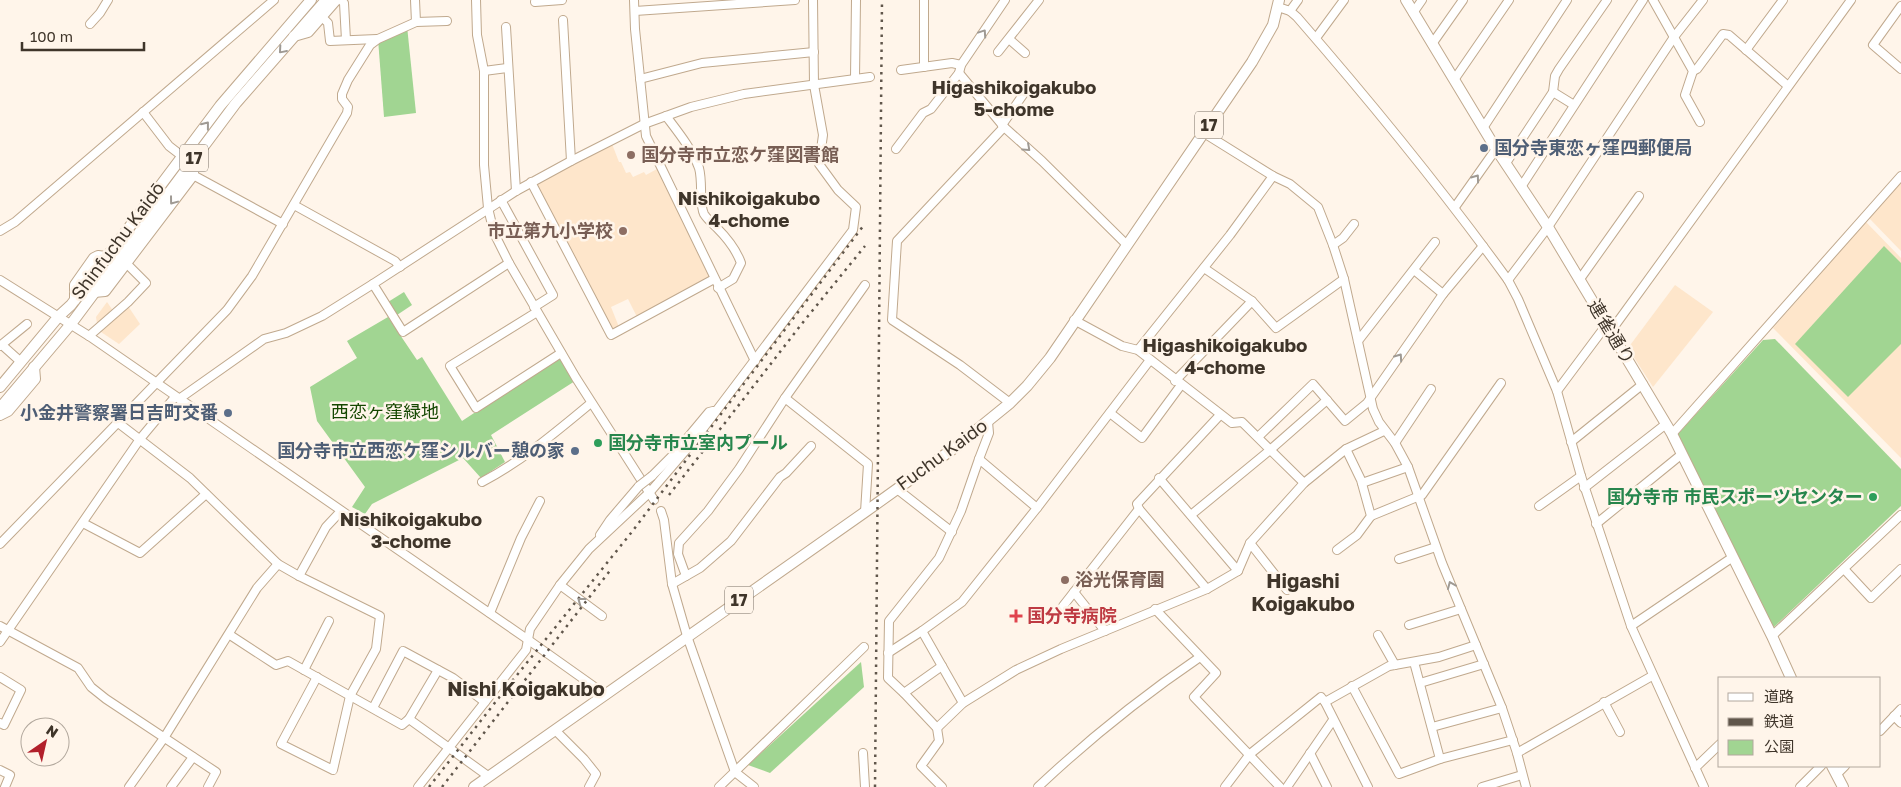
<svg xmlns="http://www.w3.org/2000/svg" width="1901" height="787" viewBox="0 0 1901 787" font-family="'Golos Text','Noto Sans JP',sans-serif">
<rect width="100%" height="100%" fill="#fff5ea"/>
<g fill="#fee6cb">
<path d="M612 144 619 162H621L626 173 630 172 633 177 644 172 646 175 657 169 709 276 708 280 637 317 628 299 611 307 619 327 614 330 610 329 536 187 537 184Z"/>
<path d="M1901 182V251L1869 218Z"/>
<path d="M1866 222 1901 258V458L1773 328Z"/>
<path d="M1675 285 1713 312 1653 387 1628 348Z"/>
<path d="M107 302 116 315 128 306 140 324 119 344 98 330 96 317Z"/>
</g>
<g fill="#a1d592">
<path d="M407 26 416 113 384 117 378 39Z"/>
<path d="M1884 246 1901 263V344L1848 397 1795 344Z"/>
<path d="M404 292 412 305 397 315 388 302Z"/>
<path d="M388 317 417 360 422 357 462 421 557 358 562 361 575 381 491 435 505 462 481 478 463 458 372 504 365 514 352 507 365 487 317 421 310 387 357 358 347 341Z"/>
<path d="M1775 339 1901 469V506L1773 628 1678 434 1763 340Z"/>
<path d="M861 662 864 687 770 773 748 765Z"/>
</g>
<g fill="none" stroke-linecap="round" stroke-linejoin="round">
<g stroke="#c0a98e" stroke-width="10">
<g id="minor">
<path d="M341 0 344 3 346 40"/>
<path d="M415 0 416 22"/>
<path d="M476 0 477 35 484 71V165L488 208 494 233 509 263 576 378 654 500"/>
<path d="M634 0 635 29 646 136 755 361"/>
<path d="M924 0V67"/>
<path d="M1653 0 1693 71 1685 95 1700 122"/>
<path d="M535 2 562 0"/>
<path d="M1901 6 1873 45 1901 69"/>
<path d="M1278 7 1290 11 1297 17C1371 102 1442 189 1508 280L1518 299 1557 391 1581 476 1631 626 1704 787"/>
<path d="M635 11 795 0"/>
<path d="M1290 11 1298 0"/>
<path d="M1413 13 1422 0"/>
<path d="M322 17 328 23 330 41 377 39"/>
<path d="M563 20 571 161"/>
<path d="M90 24 100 13 108 0"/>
<path d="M506 27 516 191"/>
<path d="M1316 38 1344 0"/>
<path d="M1009 39 1025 53"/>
<path d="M1432 44 1463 0"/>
<path d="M1746 50 1783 0"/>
<path d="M998 52 1039 0"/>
<path d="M901 70 952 63 961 65"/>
<path d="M484 71 507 68"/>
<path d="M1693 71 1697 69 1723 34 1729 35 1788 86"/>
<path d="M959 73 1004 127 1042 161 1127 245"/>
<path d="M855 78 856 0"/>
<path d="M640 79 702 63 814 52"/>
<path d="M1454 80 1509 0"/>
<path d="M1553 92 1574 105"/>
<path d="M143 112 169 146 182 156"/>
<path d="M666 116C678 132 692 149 699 168 703 182 699 205 704 214 707 219 713 224 717 228 727 238 736 249 741 263L733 279 718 288"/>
<path d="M1002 125 1027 89"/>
<path d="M1004 127 897 241 892 320 960 365 1010 403"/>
<path d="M1483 128 1567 0"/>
<path d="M1204 133 1273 176 1290 184 1318 207 1333 245 1344 279 1373 409 1379 422 1395 443 1408 467 1442 563 1502 708 1517 753 1526 787"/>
<path d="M896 149 923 113 931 109 959 73 961 65 1005 0"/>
<path d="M1506 163 1553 92 1555 76 1559 69 1607 0"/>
<path d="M193 175 283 224"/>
<path d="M531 182 611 335 714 279"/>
<path d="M1521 187 1643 0"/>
<path d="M501 200 553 295 534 307"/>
<path d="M294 205 395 261 400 267"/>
<path d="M1455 207 1496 149"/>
<path d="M0 231 15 222 274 0"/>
<path d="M1333 245 1343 238 1354 224"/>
<path d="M1204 268 1252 301 1276 328 1344 279"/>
<path d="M1414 270 1443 294"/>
<path d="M1580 279 1639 196"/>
<path d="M0 280 89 336 527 639 606 695"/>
<path d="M1508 280 1548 227 1674 37 1703 0"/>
<path d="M373 284 403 332 509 263"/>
<path d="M537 312 450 366 476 408 561 353"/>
<path d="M1074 320 1122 346 1138 350 1232 423 1242 422 1304 483"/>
<path d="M1611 331 1851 0"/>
<path d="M89 336 128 302 146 283 126 263"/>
<path d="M1358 341 1435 242"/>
<path d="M2 345 21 362"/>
<path d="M0 346 27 324"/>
<path d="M1138 350 1230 235 1273 176"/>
<path d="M1175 381 1252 301"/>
<path d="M1557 391 1607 324"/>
<path d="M785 398 868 464 865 512"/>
<path d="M179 399 264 339 286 333 322 316 373 284 516 191 571 161 644 124 691 107 744 94 870 77"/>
<path d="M1110 413 1142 438 1181 385"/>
<path d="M117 422 190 478 278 564 299 576 380 616 376 649 350 696 333 770 281 744 317 677"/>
<path d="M1672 434 1901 176"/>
<path d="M1258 437 1313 384 1345 421 1367 403 1443 294 1483 246"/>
<path d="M1571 442 1643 384"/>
<path d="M1395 443 1431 389"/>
<path d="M652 476 674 454 709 412 713 411"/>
<path d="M1159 478 1238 571"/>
<path d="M482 482C522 461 556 432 591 403"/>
<path d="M1362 483 1408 467"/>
<path d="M1584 488 1666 424"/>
<path d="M897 489 952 532"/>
<path d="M1539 506 1581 476"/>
<path d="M1037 508 1150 360"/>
<path d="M661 511 664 520 672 584 687 636 735 772"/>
<path d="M1191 515 1270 450 1327 400"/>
<path d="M1371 516 1422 495 1501 383"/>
<path d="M83 523 140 553 206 494"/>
<path d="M1596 524 1682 454"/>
<path d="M600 535 610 520 639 486"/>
<path d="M1250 543 1287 590"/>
<path d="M0 544 227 310 252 276 347 113 348 107 342 99V94L348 80 370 45 378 39 416 22 447 21"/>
<path d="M1337 550 1357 535 1371 516 1361 480 1346 449"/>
<path d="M1399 559 1436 547"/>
<path d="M1844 569 1871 598 1901 569"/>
<path d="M299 576 326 527 341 511"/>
<path d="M686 576 678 554 679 543 708 511 739 469 785 398 865 285"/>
<path d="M672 584 700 568 731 541 780 477 786 473 811 446"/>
<path d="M560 585 602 616"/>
<path d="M1207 589 1139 509 1137 504 1220 415"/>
<path d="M1074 592 1105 631"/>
<path d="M1063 606 1139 509"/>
<path d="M1155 609 1216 673 1194 697 1280 787"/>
<path d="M490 613 521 538 540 501"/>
<path d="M1409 625 1461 609"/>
<path d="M0 626 78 668 91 687 106 699 216 772 208 787"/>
<path d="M1631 626 1733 557"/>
<path d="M230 635 276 665 288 661 402 725 409 719 438 670"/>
<path d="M1378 635 1395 665"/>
<path d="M1772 636 1901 515"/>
<path d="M0 642 140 439 175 397"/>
<path d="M888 653 922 631"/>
<path d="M1414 662 1440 759"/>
<path d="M304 670 329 621"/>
<path d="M0 677 21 690 4 725 0 723"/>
<path d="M1420 683 1484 664"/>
<path d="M1352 686 1399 774 1440 759 1513 740"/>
<path d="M904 693 942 666"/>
<path d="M1325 702 1389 666 1439 657 1476 645"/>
<path d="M1604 702 1620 732"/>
<path d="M963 703 922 631 962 602 1037 508 979 459"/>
<path d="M373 708 403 651 453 678 485 702"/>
<path d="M1894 716 1901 723"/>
<path d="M409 719 488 776"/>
<path d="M1432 727 1502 708"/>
<path d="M937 728 963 703 1016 670 1061 649 1207 589 1238 571 1250 543 1304 483 1346 449 1384 431"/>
<path d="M555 730 584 759 596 774 589 787"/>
<path d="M1880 731 1901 709"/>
<path d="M863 753 865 787"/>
<path d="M1310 753 1327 787"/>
<path d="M1517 753 1652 676"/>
<path d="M1695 768 1720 744"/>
<path d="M0 770 10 775 5 787"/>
<path d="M735 772 754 787"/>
<path d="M1837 774 1845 766"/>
<path d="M129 787 164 738 257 588 278 564"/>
<path d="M171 787 193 757"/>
<path d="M418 787 526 650 530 629 560 585 589 549 650 492 692 443 853 230 856 207 838 190 819 164 823 135 814 85 813 0"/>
<path d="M719 787 864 647"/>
<path d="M942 787 921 766 939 741 937 728 904 693 888 678 889 621 939 558 961 511 979 459 989 433 988 422"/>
<path d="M1038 787C1090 738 1141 697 1200 657"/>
<path d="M1225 787 1250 754 1321 697 1325 702 1368 787"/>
<path d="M1287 787 1333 720"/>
<path d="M1482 787 1522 775"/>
<path d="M1800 787 1821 766"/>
</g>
</g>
<g stroke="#c0a98e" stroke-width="12">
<g id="major">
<path d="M1406 0 1496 149 1548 227 1672 434 1772 636 1791 678"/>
<path d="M294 36 308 32 336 0"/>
<path d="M94 292 105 291 193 175V160"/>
<path d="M75 300V285L94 258 98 256 106 257"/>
<path d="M0 387 59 316 71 305 220 106 311 0"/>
<path d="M0 408 71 324 236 103 326 0"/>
<path d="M0 415 8 411 35 379 34 367"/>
<path d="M1832 766 1843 787"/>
<path d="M474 787 865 512 957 446 1010 403 1027 386 1050 358 1252 62 1273 25 1279 0"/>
</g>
</g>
<use href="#minor" stroke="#fff" stroke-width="8"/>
<use href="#major" stroke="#fff" stroke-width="10"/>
<g stroke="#60564b" stroke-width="2.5" stroke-dasharray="2.5 5" stroke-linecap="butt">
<path d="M669 495 804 321 865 246"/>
<path d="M429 787 501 695 631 533 864 225"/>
<path d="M442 787 612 568"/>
<path d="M875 787 882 0"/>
</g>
<g stroke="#c0a98e" stroke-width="10" stroke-linecap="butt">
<path id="minor-bridge" d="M639 486 652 476"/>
</g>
<use href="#minor-bridge" stroke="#fff" stroke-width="8"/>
</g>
<defs><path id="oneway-chevron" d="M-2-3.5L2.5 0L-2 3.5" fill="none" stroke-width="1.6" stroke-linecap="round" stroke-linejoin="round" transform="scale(1.25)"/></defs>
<g stroke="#9f9a94">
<use href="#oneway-chevron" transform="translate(983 33) rotate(-56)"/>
<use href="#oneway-chevron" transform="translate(282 50) rotate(131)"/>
<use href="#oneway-chevron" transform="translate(206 125) rotate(-52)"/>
<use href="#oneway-chevron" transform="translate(1027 148) rotate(42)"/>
<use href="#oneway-chevron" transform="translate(1476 178) rotate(-54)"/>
<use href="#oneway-chevron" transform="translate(173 201) rotate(127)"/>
<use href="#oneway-chevron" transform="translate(1399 357) rotate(-55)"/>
<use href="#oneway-chevron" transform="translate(1451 585) rotate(-113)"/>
<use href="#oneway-chevron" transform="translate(581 601) rotate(-143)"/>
</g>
<g fill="#5c6f8a" stroke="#fff5ea" stroke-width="2">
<circle cx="1484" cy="148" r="5"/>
<circle cx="228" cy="413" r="5"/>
<circle cx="575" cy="451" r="5"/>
</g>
<g fill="#8d6e63" stroke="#fff5ea" stroke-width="2">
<circle cx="631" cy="155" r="5"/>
<circle cx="623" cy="231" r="5"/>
<circle cx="1065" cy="580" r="5"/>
</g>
<g fill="#2e9e5b" stroke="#fff5ea" stroke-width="2">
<circle cx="598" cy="443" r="5"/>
<circle cx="1873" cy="497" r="5"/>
</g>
<path fill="#e0444e" stroke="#fff5ea" stroke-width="2" d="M1013.5 608.5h5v5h5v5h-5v5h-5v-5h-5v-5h5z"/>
<g text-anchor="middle" stroke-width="5" stroke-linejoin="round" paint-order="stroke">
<g fill="#fff5ea" stroke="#796f64" stroke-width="1">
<rect x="1195" y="111.5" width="28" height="27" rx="4"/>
<rect x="180" y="144.5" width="28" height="27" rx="4"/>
<rect x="725" y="586.5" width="28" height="27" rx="4"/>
</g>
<g font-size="16" font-weight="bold" fill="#3f352a">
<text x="1209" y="131">17</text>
<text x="194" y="164">17</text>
<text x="739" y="606">17</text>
</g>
<g font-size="18" font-weight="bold" fill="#4e5e75" stroke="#fff5ea" text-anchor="end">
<text x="1494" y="154" text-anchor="start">国分寺東恋ヶ窪四郵便局</text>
<text x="218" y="419">小金井警察署日吉町交番</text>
<text x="565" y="457">国分寺市立西恋ケ窪シルバー憩の家</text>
</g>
<g font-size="18" font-weight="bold" fill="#785e54" stroke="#fff5ea" text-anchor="start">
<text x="641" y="161">国分寺市立恋ケ窪図書館</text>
<text x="613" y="237" text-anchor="end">市立第九小学校</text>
<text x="1075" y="586">浴光保育園</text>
</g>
<g font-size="18" fill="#3f352a" stroke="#fff5ea">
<text transform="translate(118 241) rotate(-53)" y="6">Shinfuchu Kaidō</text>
<text transform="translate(1611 332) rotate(59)" y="6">連雀通り</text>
<text transform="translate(942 455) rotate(-36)" y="6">Fuchu Kaido</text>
</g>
<g font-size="18" fill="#154700" stroke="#fff5ea">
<text x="385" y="418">西恋ヶ窪緑地</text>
</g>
<g font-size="18" font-weight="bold" fill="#27864d" stroke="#fff5ea" text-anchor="start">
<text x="608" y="449">国分寺市立室内プール</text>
<text x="1863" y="503" text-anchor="end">国分寺市 市民スポーツセンター</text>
</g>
<g font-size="18" font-weight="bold" fill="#be3a42" stroke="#fff5ea" text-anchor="start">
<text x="1027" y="622">国分寺病院</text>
</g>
<g font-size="19" font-weight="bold" fill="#3f352a" stroke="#fff5ea">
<text x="1014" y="94">Higashikoigakubo<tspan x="1014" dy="22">5-chome</tspan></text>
<text x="749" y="205">Nishikoigakubo<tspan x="749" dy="22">4-chome</tspan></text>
<text x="1225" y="352">Higashikoigakubo<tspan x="1225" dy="22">4-chome</tspan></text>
<text x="411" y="526">Nishikoigakubo<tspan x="411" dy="22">3-chome</tspan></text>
</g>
<g font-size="20" font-weight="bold" fill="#3f352a" stroke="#fff5ea">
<text x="1303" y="588">Higashi<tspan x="1303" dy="23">Koigakubo</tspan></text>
<text x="526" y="696">Nishi Koigakubo</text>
</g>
</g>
<rect x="1718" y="677" width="162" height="90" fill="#fff5ea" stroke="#b2a89d"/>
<rect x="1728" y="693" width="25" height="8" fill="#ffffff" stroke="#b2a89d"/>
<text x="1764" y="702" font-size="15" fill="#3f352a">道路</text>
<rect x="1728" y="718" width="25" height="8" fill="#60564b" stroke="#b2a89d"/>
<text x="1764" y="727" font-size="15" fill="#3f352a">鉄道</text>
<rect x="1728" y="740" width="25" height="15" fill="#a1d592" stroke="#b2a89d"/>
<text x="1764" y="752" font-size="15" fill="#3f352a">公園</text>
<g transform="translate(45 742) rotate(34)"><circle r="24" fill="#fff5ea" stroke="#b2a89d"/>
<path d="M0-4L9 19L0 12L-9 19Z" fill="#b2202b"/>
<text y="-8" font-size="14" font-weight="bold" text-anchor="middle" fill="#3f352a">N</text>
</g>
<path d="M22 42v8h122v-8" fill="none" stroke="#3f352a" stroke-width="2.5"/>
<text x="30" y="42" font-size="15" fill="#3f352a" stroke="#fff5ea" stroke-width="4" paint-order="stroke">100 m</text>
</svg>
